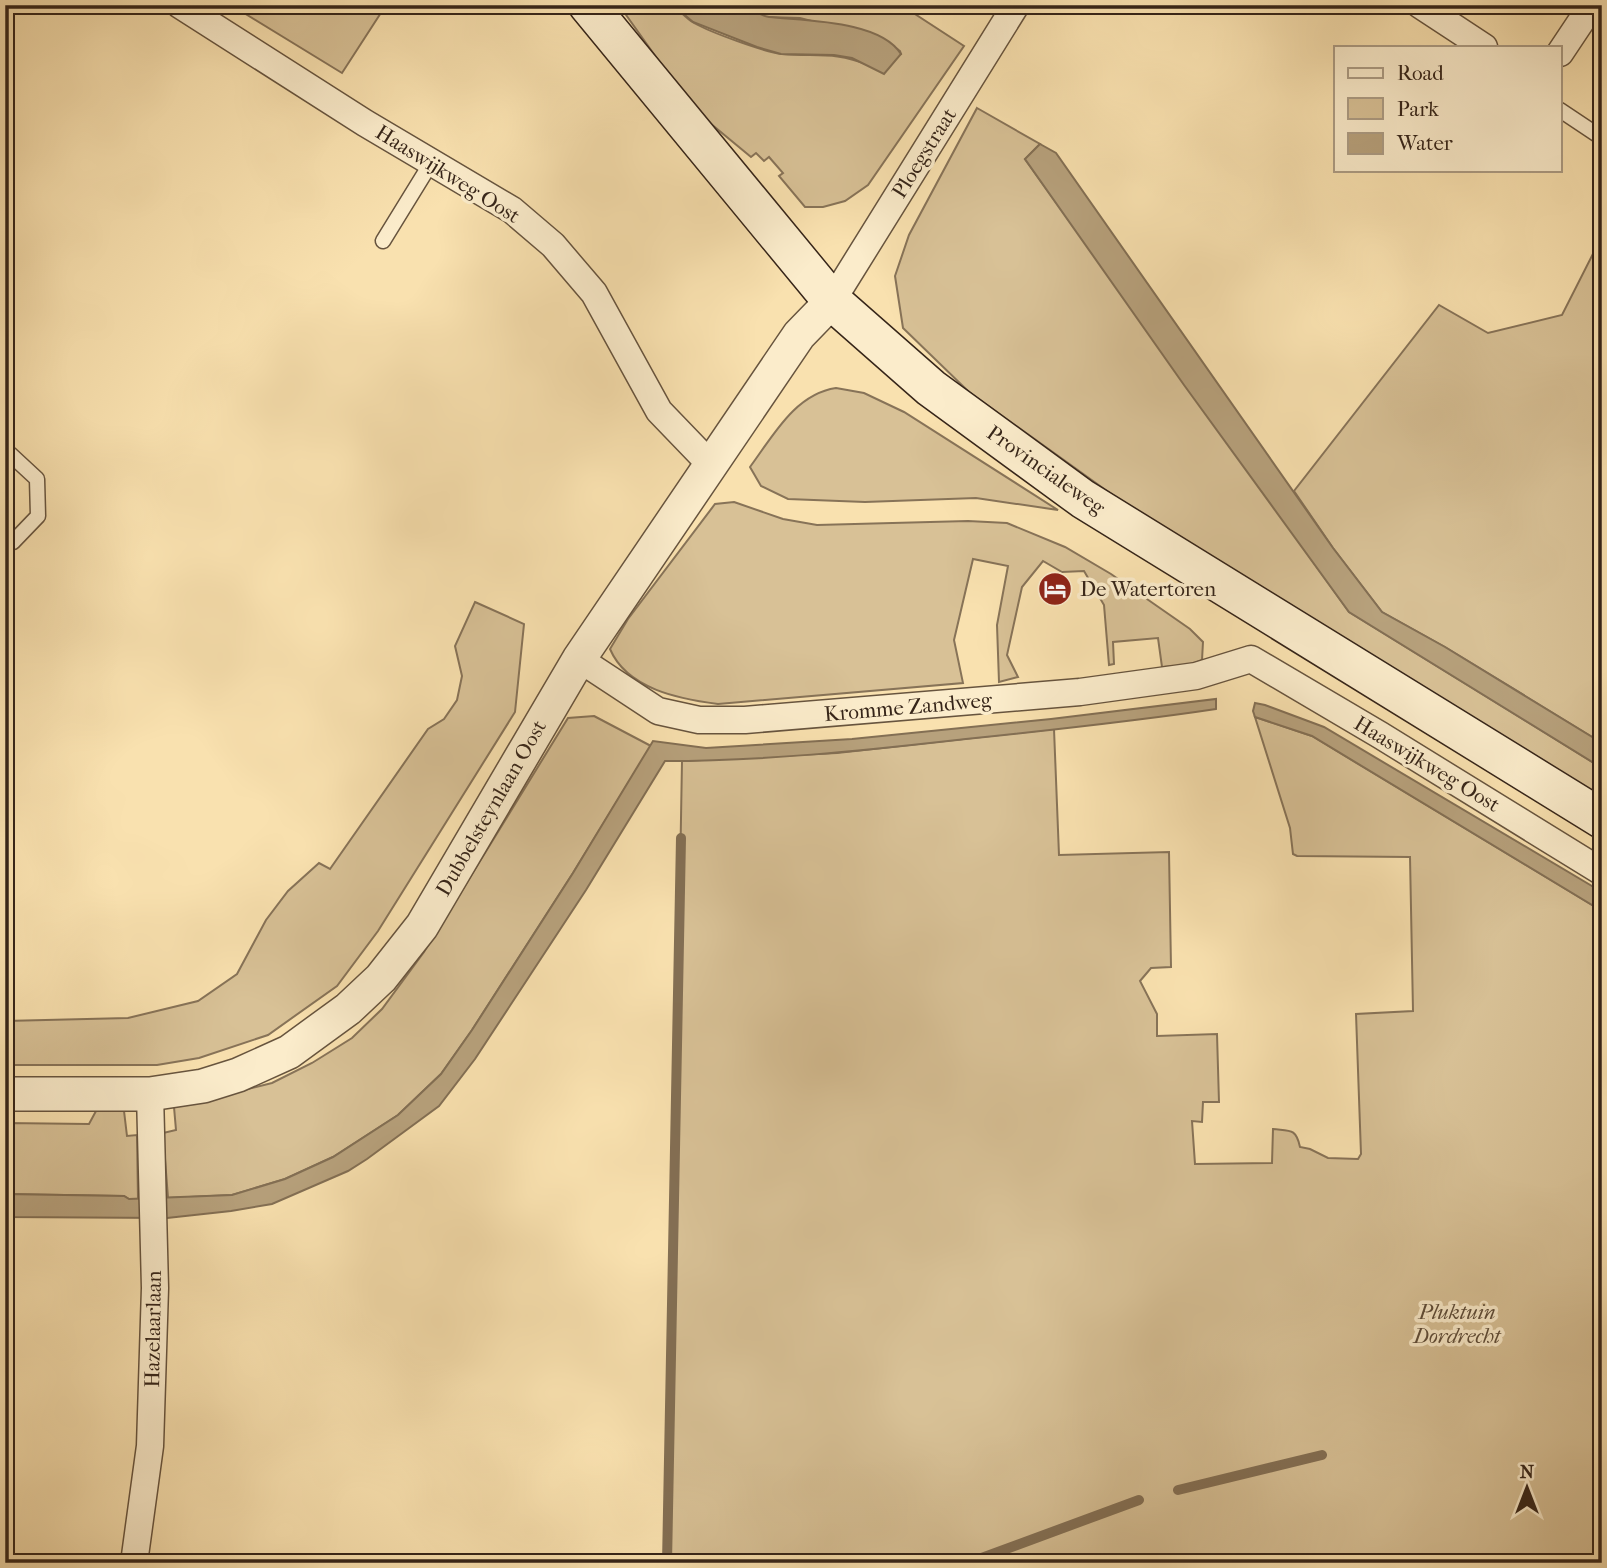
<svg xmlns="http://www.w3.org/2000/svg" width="1607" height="1568" viewBox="0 0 1607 1568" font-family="'IM FELL French Canon',serif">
<rect width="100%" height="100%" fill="#f9e1af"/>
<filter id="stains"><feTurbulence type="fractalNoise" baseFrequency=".00286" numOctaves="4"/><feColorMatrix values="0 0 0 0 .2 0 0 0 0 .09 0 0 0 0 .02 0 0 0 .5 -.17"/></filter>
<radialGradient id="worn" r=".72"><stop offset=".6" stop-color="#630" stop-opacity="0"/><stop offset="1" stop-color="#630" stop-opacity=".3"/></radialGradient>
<g fill="#d8c196" stroke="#877358" stroke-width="2">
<path d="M231 5H386L342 73Z"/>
<path d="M619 5H673C680 11 687 19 694 23 710 32 764 52 782 54 815 57 835 51 868 65L901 54 900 51 885 40 800 18 765 17 744 5H901L964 46 868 185 845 201 823 207H805L779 176 783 173 769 157 764 161 756 153 751 157 693 109Z"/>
<path d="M977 108 1040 144 1025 159 1349 612 1602 768V801L1121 501 969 392 903 328 895 276 909 235Z"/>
<path d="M1602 236V743L1445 647 1382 612 1333 548 1294 491 1439 305 1488 333 1562 315Z"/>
<path d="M836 388 864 393 904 412 1058 510 976 498 865 502 788 499 761 486 750 467C773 436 795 394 836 388Z"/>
<path d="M734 502 783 519 817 525 968 521 1007 523 1065 547 1111 574 1190 629 1203 642 1202 660 1190 665 1162 667 1158 638 1113 642 1114 664 1109 665 1104 605 1084 571 1062 572 1043 561 1022 587 1007 655 1018 677 999 682 997 625 1008 566 973 559 954 640 963 683 718 704C679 699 627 689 610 649L628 619 715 504Z"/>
<path d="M475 602 524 624 515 712 378 931 337 986 268 1035 199 1058 157 1065H5V1021L128 1018 198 1001 237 974 266 920 288 891 319 863 330 869 428 729 444 719 457 700 462 676 455 646Z"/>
<path d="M594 716 651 746 573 873 472 1030 441 1074 398 1115 333 1157 285 1179 232 1195 168 1198 163 1133 176 1130 174 1107 272 1083 312 1063 352 1038 382 1009 424 952 568 718Z"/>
<path d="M1255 717 1312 736 1602 911V1563H668L682 761 837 753 1054 729 1059 855 1169 852 1171 967 1151 968 1140 981 1157 1014V1036L1217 1034 1219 1102H1203L1202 1122 1192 1121 1195 1164 1272 1163 1273 1129C1290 1131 1296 1128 1300 1147L1310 1149 1328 1158 1358 1159 1361 1154 1356 1014 1413 1011 1410 857 1297 856 1293 854 1290 828Z"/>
<path d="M96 1111H124L127 1136 137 1135 138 1199H129L124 1196 5 1194V1123L89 1124Z"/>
</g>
<g fill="#b7a17c" stroke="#836f54" stroke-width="2">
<path d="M673 5C690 5 730 2 744 5 753 8 759 16 769 17 804 21 880 20 901 54L884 74 852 58 834 55 781 54 757 47 693 22Z"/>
<path d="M1040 144 1056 153 1333 548 1382 612 1445 647 1602 743V768L1349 612 1184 385 1025 159Z"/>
<path d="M1216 699V709C1130 722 1043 731 957 740 860 751 763 761 665 761L586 890 475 1059 439 1106 367 1159 348 1171 272 1204 231 1211 167 1218 5 1217V1194L124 1196 129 1199 232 1195 285 1179 333 1157 398 1115 441 1074 472 1030 573 873 653 741 706 748 852 739 1051 719Z"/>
<path d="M1255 703 1265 705 1324 727 1602 892V911L1312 736 1255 717 1253 711Z"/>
</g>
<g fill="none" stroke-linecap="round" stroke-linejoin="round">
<g stroke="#836f54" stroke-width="10">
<path d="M1178 1490 1322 1455"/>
<path d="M667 1563 681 838"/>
<path d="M968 1563 1139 1500"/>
</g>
<g stroke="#67543e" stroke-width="17">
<g id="service">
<path d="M1560 110 1602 138"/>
<path d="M383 241 431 163"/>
<path d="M5 454H10L37 479 38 516 13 542 5 543"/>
</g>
</g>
<g stroke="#67543e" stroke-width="29">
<g id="minor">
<path d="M180 5 365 123 512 210 553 245 594 293 659 411 711 465"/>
<path d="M1420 5 1484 47"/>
<path d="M1560 53 1592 5"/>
<path d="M832 301 1016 5"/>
<path d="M579 659 658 711 699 720H745L1080 692 1196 676 1251 659 1380 735 1602 872"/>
<path d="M134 1563 150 1446 155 1288 150 1094"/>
</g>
</g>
<g stroke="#67543e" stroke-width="36">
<path id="tertiary" d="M5 1094H150L203 1086 238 1075 289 1052 348 1009 381 978 422 926 579 659 799 335 832 301"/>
</g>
<g stroke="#362519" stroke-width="41">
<path id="secondary" d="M588 5 832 301 931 388 1083 499 1602 819"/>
</g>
<use href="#service" stroke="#fbeccb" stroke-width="14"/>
<use href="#minor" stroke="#fbeccb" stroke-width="26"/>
<use href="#tertiary" stroke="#fbeccb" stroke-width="33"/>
<use href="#secondary" stroke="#fbeccb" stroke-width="38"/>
</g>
<defs>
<g id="hotel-disc" transform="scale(1.75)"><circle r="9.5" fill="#8f2418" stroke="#fbeccb"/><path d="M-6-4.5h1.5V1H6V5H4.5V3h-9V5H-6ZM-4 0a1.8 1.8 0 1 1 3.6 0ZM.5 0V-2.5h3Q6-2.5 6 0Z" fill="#fff"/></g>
</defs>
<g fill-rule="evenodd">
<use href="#hotel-disc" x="1055" y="589"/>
</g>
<g text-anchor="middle" stroke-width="7" stroke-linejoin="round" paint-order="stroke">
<g font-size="21" fill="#362519" stroke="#fbeccb">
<text transform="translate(924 153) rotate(-58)" y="7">Ploegstraat</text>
<text transform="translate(448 174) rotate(32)" y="7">Haaswijkweg Oost</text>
<text transform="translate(1046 470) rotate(35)" y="7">Provincialeweg</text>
<text transform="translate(908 707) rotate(-5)" y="7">Kromme Zandweg</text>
<text transform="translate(1427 764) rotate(31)" y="7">Haaswijkweg Oost</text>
<text transform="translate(491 808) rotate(-60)" y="7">Dubbelsteynlaan Oost</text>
<text transform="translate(153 1329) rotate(-89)" y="7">Hazelaarlaan</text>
</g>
<g font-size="21" fill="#362519" stroke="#fbeccb" text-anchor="start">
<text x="1080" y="596">De Watertoren</text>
</g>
<g font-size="21" font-style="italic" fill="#5e4c38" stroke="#fbeccb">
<text x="1457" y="1319">Pluktuin<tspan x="1457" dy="24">Dordrecht</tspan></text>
</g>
</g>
<rect width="1607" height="1568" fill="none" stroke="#f9e1af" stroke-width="28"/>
<rect x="7" y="7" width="1593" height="1554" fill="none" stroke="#362519" stroke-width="3.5"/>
<rect x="14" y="14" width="1579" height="1540" fill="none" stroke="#362519" stroke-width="2"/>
<rect x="1334" y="46" width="228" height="126" fill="#fbeccb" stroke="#ac9c84" stroke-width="2"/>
<rect x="1348" y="68" width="35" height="10" fill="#fbeccb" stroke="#ac9c84" stroke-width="2"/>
<text x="1397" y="80" font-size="21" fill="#362519">Road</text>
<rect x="1348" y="98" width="35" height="21" fill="#d8c196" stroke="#ac9c84" stroke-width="2"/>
<text x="1397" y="116" font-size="21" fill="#362519">Park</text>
<rect x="1348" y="133" width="35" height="21" fill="#b7a17c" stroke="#ac9c84" stroke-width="2"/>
<text x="1397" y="150" font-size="21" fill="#362519">Water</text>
<g transform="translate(1527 1488)" stroke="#fbeccb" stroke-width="5" paint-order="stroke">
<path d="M0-5L12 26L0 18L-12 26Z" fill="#362519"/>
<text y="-10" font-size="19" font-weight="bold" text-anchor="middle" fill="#362519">N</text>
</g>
<rect width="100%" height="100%" filter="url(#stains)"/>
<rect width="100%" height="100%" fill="url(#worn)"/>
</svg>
